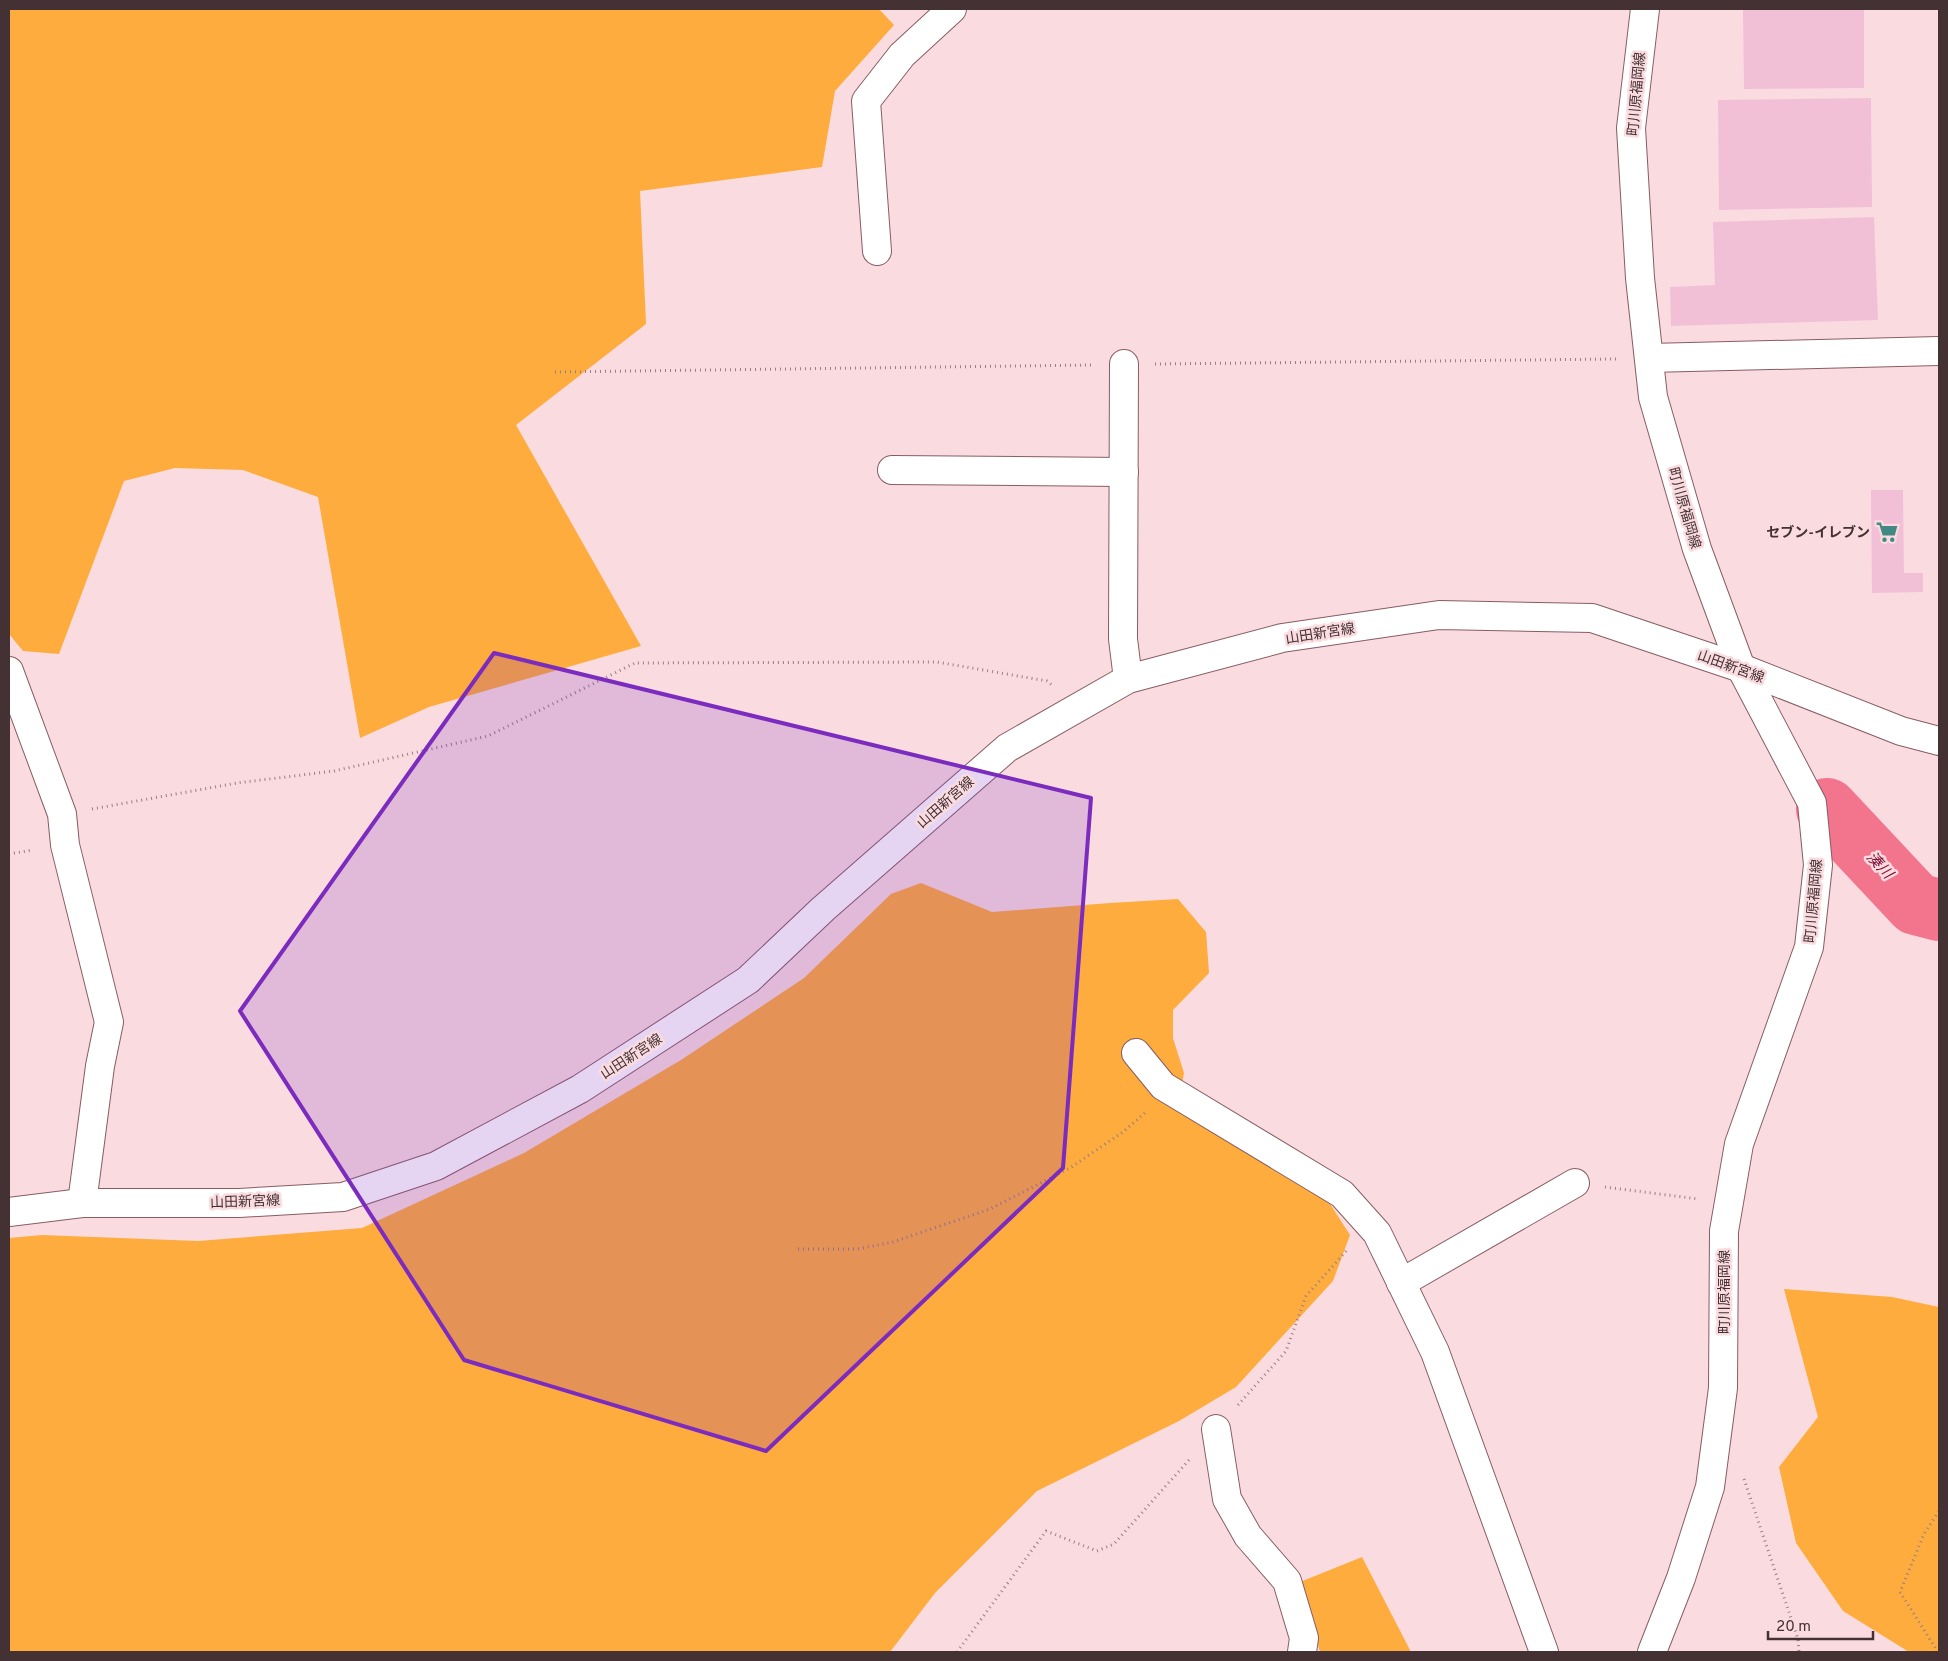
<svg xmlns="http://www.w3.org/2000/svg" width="1948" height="1661" viewBox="0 0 1948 1661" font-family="Overpass,'Noto Sans JP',sans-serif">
<rect width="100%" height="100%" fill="#fadce0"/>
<g fill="#feac3d">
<path d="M9 9H879L894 25 835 91 822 167 640 191 646 324 516 425 641 646 429 707 360 738 318 497 243 470 175 468 124 481 59 654 23 651 9 634Z"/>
<path d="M921 883 992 912 1110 903 1178 899 1206 932 1209 973 1173 1010V1038L1184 1073 1180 1095 1183 1113 1241 1150 1327 1199 1350 1235 1333 1281 1236 1387 1179 1421 1037 1491 935 1593 890 1652H9V1238L42 1235 198 1241 362 1228 524 1153 681 1060 804 978 891 894Z"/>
<path d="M1784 1289 1892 1297 1939 1307V1652H1909L1843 1611 1796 1543 1779 1467 1818 1417Z"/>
<path d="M1362 1557 1411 1652H1320L1300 1582Z"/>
</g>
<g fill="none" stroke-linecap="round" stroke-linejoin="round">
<path stroke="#f3748d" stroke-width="62" d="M1827 809 1916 904 1939 910"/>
</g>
<g fill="#f1c0d6">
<path d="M1743 9H1864V88L1744 89Z"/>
<path d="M1871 98 1872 207 1719 210 1718 100Z"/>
<path d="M1874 217 1878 320 1671 326 1670 287 1715 285 1713 222Z"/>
<path d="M1871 490H1903L1904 573H1923V592L1872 593Z"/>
</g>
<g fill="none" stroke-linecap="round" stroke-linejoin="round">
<g stroke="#875d63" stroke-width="30">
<g id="minor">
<path d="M877 251 866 101 902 55 952 9"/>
<path d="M1649 358 1939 351"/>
<path d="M1124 364 1123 639 1128 679"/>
<path d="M892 470 1124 472"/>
<path d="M9 671 62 814 65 845 109 1022 100 1066 82 1203"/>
<path d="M1136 1053 1163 1086 1342 1194 1377 1233 1435 1352 1544 1652"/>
<path d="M1401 1283 1575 1183"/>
<path d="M1216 1429 1227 1499 1248 1536 1287 1581 1304 1638 1302 1652"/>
</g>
</g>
<g stroke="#875d63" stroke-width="30">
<g id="secondary">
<path d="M1645 9 1631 128 1640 278 1653 397 1697 549 1741 668 1812 803 1818 865 1809 947 1739 1144 1724 1231 1723 1388 1710 1487 1681 1578 1652 1652"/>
<path d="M9 1212 82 1203H239L343 1197 436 1166 580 1089 748 980 823 909 1007 748 1128 679 1282 638 1439 615 1592 618 1741 668 1901 731 1939 741"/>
</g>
</g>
<g stroke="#977f83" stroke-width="3" stroke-dasharray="1 4" stroke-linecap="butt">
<path d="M1155 364 1616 359"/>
<path d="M555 372 1093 365"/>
<path d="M92 809 237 783 334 771 488 736 635 663 937 662 1047 681 1053 686"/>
<path d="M9 854 33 850"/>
<path d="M1605 1187 1698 1199"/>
<path d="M798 1249H858L893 1242 990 1209 1070 1168 1123 1132 1146 1112"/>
<path d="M1238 1405 1286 1351 1306 1296 1348 1249"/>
<path d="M1744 1479 1798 1639 1799 1652"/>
<path d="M957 1652 1046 1531 1097 1551 1114 1544 1189 1460"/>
<path d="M1938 1652 1900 1592 1924 1534 1939 1511"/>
</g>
<use href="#minor" stroke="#fff" stroke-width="28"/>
<use href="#secondary" stroke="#fff" stroke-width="28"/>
</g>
<path fill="#7b2cbf" fill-opacity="0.2" stroke="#7b2cbf" stroke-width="4" stroke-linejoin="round" d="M494 653 1091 798 1063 1168 766 1451 464 1360 240 1011Z"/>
<defs>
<g id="supermarket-bare" transform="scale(1.725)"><path d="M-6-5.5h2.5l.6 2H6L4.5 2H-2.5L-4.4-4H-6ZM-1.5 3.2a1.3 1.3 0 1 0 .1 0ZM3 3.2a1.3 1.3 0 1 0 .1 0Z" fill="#428984" stroke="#fadce0" stroke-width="2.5" paint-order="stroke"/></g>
</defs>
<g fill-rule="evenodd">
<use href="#supermarket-bare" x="1887" y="532"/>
</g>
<g text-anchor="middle" stroke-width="5" stroke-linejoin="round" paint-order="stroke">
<g font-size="14" fill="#443134" stroke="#fadce0">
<text transform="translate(1636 94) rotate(-85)" y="5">町川原福岡線</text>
<text transform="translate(1685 508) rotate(74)" y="5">町川原福岡線</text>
<text transform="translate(1320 633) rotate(-9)" y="5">山田新宮線</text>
<text transform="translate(1731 666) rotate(20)" y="5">山田新宮線</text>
<text transform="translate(945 802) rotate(-41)" y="5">山田新宮線</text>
<text transform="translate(1813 901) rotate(-85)" y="5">町川原福岡線</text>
<text transform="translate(631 1056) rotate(-33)" y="5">山田新宮線</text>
<text transform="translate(245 1201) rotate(-2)" y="5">山田新宮線</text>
<text transform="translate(1724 1292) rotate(-90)" y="5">町川原福岡線</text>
</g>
<g font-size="14" font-weight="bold" fill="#443134" stroke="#fadce0" text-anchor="end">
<text x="1870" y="537">セブン-イレブン</text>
</g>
<g font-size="15" font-style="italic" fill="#810a33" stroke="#fadce0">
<text transform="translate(1880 865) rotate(47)" y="5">湊川</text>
</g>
</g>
<rect width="1948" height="1661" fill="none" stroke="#443134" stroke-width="20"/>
<path d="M1768 1631v8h105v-8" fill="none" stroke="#443134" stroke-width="2.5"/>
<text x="1776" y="1631" font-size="15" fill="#443134" stroke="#fadce0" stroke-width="4" paint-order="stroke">20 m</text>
</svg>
